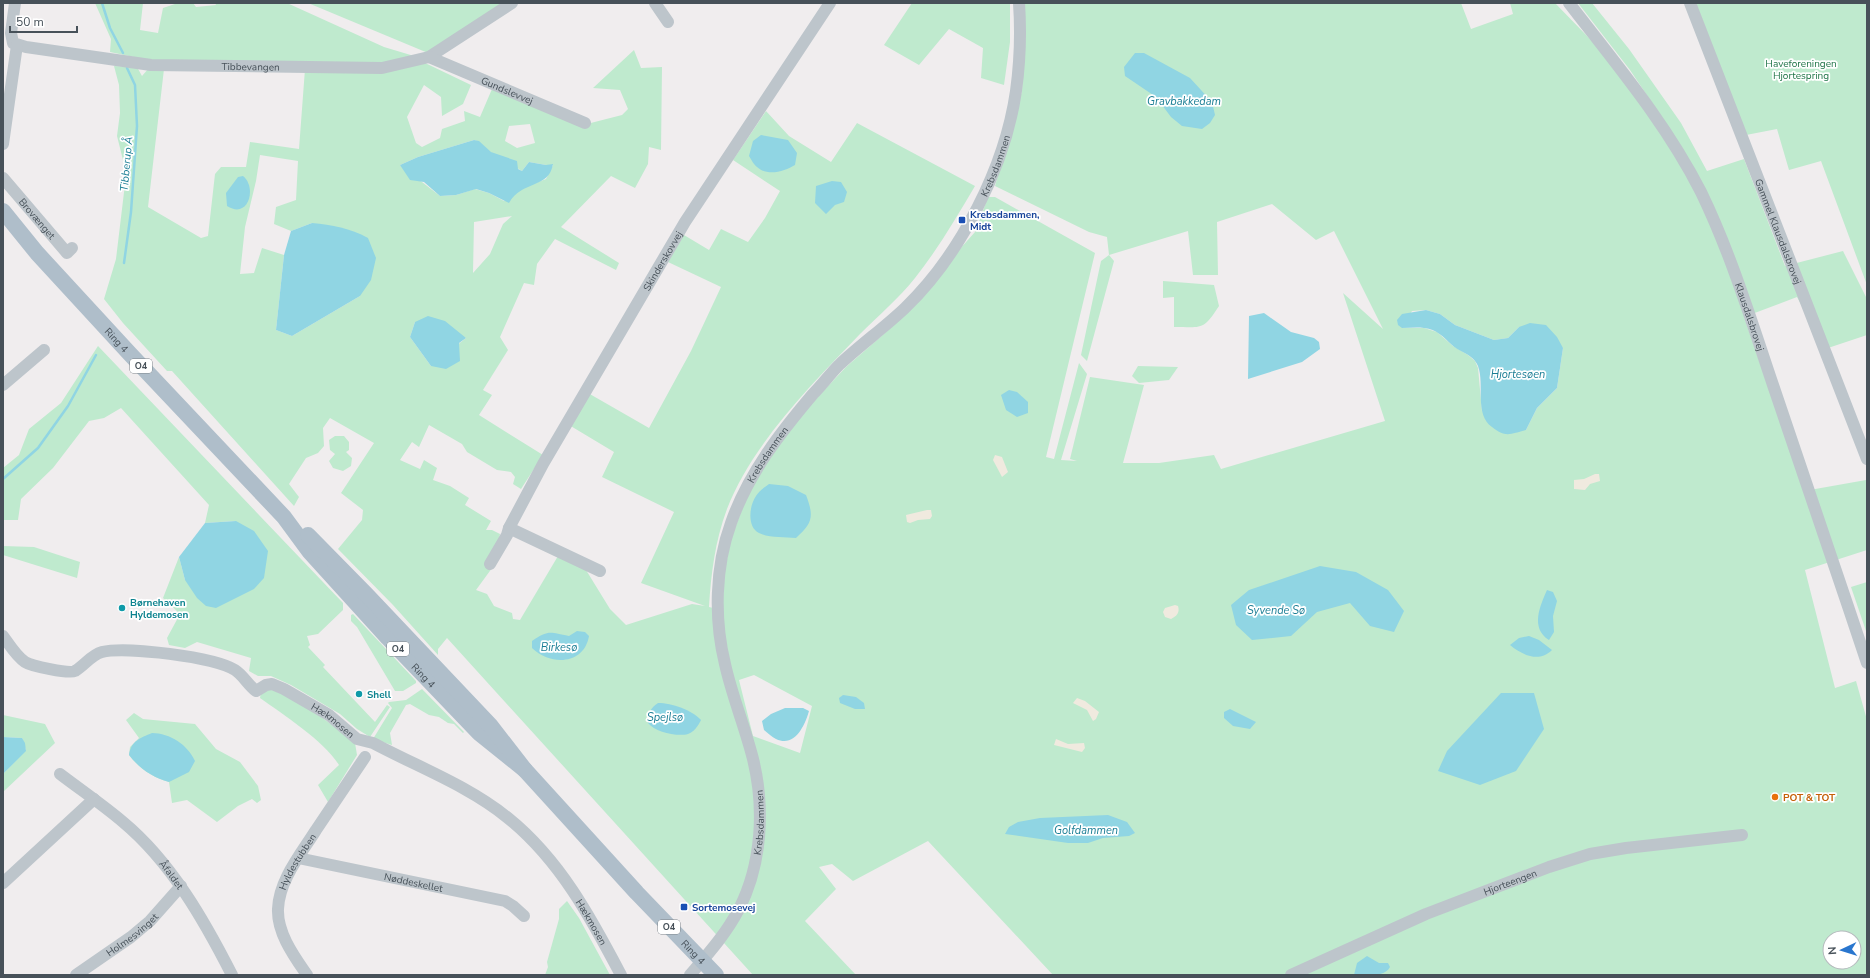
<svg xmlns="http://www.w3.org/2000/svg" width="1870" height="978" viewBox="0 0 1870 978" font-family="'Nunito Sans',sans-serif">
<rect width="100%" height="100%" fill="#f0edee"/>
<g fill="#bfeace" fill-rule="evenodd">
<path d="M95 3H143L140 30 158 33 163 8 178 3H193L196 7 216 5 215 3H287L384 47 414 56 382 65 153 61 110 52 111 39Z"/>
<path d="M308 3H502L428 53Z"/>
<path d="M912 3H1010V42L1004 85 981 78 983 48 949 29 919 65 884 45Z"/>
<path d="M1025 3H1461L1471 29 1513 14 1510 3H1555L1624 74 1675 137 1630 70 1578 3H1592L1629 49 1681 123 1707 171 1744 159 1785 266 1843 251 1867 299V335L1825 349 1797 297 1744 317 1804 491 1866 480 1867 482V550L1805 570 1835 688 1856 681 1867 720V975H1053L928 841 853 881 832 864 819 867 836 889 805 921 856 975H753L447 638 438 649V655L393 605 338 549 362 520 363 510 341 493 374 443 330 418 323 428 324 446 318 453 306 458 289 484 299 497 294 506 172 371H167L123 323 104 299 116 259 125 184V168L117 136 120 113 119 85 114 66 137 67 142 76 149 68 164 69 148 207 201 238 208 236 215 174 221 167H246L250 142 299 149 305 69 423 62 471 85 463 104 442 116 441 97 424 85 407 117 416 143 422 147 440 138 442 129 465 121 464 111 480 117 492 89 579 126 622 115 628 109 620 90 593 88 634 50 641 68 662 67 661 150 649 147 648 164 635 188 611 176 561 227 619 263 616 270 555 239 537 264 534 285 524 283 500 337 508 350 483 390 492 395 479 415 543 455 521 489 513 484 515 477 511 472 497 470 467 452 462 444 429 425 419 447 412 442 400 460 420 469 424 460 437 468 433 480 450 486 469 498 465 505 491 521 486 530H492L500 534 495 564 476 590 487 594 494 606 512 613 513 619 520 620 558 556 586 570 610 609 626 625 692 604 705 606 641 583 674 512 602 477 614 452 569 425 588 393 649 428 691 351 721 287 668 262 684 235 709 250 721 229 748 242 765 218 780 191 733 160 766 111 789 136 831 162 857 123 975 186C956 218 938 249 915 278 899 298 878 316 860 334 812 384 752 444 727 509 715 541 711 574 709 607L722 610 725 569 731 539 750 488 798 418 846 367 885 333 975 232 988 197H995L1095 253 1046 457 1054 459 1079 363 1087 374 1061 460 1077 461 1070 459 1090 377 1144 385 1123 463H1159L1214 455 1221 469 1385 421 1343 293 1383 329 1334 231 1316 240 1272 204 1217 222 1218 275H1193L1188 231 1109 255 1114 261 1087 361 1081 355 1101 261 1109 255 1107 237 1089 232 995 186 1022 91ZM530 124 535 143 517 148 505 141 509 126ZM474 140C482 142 485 149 492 153 502 159 512 165 522 171L529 162 546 165H553L546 179 520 189 504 201 489 193 475 189 456 195 440 196 400 165 418 157ZM260 155 298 161 296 200 276 207 274 224 291 231 312 223 360 296 292 336 276 330 284 255 262 248 254 273 240 274 245 227 256 181ZM512 216 503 224 490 254 473 273 474 222ZM1426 310 1440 314 1455 325 1494 340 1508 338 1519 327 1563 348 1557 388 1537 408 1526 430 1482 411 1478 368 1475 361 1468 355 1453 346 1437 332 1424 328H1402L1412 311ZM415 322 466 338 431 366 410 337ZM754 675 812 706 800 753 753 736 739 680ZM1830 938H1854V962H1830Z"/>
<path d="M1696 3H1867V285L1821 161 1789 170 1777 129 1746 135Z"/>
<path d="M1163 281 1214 285 1219 306C1203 331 1202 327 1174 327V297L1163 298Z"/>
<path d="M98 346 343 603V610L318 634 307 636 310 645 308 647 325 665 323 667 375 722 387 705 390 707 370 737 357 729 340 714 291 685 271 676H258L249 671 251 658 197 642 185 648 169 645 167 638 180 614 163 598 179 557 185 580 236 521 205 523 209 505 121 408 104 418 89 421 53 468 21 499 18 520H3V468L19 455 29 429 61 403Z"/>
<path d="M1138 366 1178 367 1169 380 1139 383 1132 376Z"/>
<path d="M335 436H344L349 442V450L346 452 352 458 351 466 343 471 333 468 329 461 335 454 330 450 329 440Z"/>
<path d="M3 546 34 547 80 562 77 578 3 555Z"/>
<path d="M1867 582V634L1851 587Z"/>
<path d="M353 614 416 681V683L403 691H395L357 627 351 621V615Z"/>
<path d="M262 687C297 696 327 721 355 743L357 755 328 802 318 785 339 765C324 741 284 715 260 698Z"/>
<path d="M422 689 464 732 463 733 454 724 448 723 439 717 429 715 410 704 406 705 390 733 392 745 373 739 392 708 388 703 389 702 406 700Z"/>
<path d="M134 713 143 719 195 724 216 749 240 762 258 786 261 800 257 803 252 799 238 806 217 822 187 800 172 803 169 782C153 778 139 768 129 755L130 747 139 738 126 720Z"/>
<path d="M3 715 45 724 55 743 3 792V774L26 750 22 738 3 737Z"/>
<path d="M567 901 579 918 610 975H545L548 967 547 962 559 919V909Z"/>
</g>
<g fill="#f0eadf">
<path d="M995 455 1002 457 1008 472 1002 477 993 460Z"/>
<path d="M1595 474H1599L1600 481 1590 484 1585 490 1574 489V480L1584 479Z"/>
<path d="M927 510H931L932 516 930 519 918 520 910 523 907 522 906 515Z"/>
<path d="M1175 605 1178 606C1180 612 1177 616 1171 619L1165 617 1163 612 1165 608Z"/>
<path d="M1077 698 1085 701 1099 712 1096 719 1093 721 1087 710 1073 703Z"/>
<path d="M1056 739 1068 744 1084 743 1085 748 1082 752 1054 745Z"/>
</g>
<g fill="#90d5e3">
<path d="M1135 53H1144L1190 78 1212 102 1215 115 1210 123 1202 129 1182 126 1171 117 1156 97 1125 76 1124 67Z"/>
<path d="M761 135 788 140 797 153 795 165C785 171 768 177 757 167 754 165 751 159 749 156L753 141Z"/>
<path d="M474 140 479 141 491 152 517 161 518 169 522 171 529 162 546 165 553 164C549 189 522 180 509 203L489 193 476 189 456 195 440 196 424 182 410 180 400 165 418 157Z"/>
<path d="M243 176C257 187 249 220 227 206L226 193 238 177Z"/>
<path d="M832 181 841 182 847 192 844 202 835 205 826 214 815 203 816 186Z"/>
<path d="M312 223C332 225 350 228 368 238L376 258 371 280 360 296 292 336 276 330 284 255 291 231Z"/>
<path d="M1426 310 1440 314 1455 325 1494 340 1508 338 1519 327 1530 323 1546 325 1557 337 1563 348 1557 388 1537 408 1526 430C1511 434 1505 438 1492 427 1474 414 1485 385 1478 366 1473 354 1461 353 1452 345 1443 337 1437 329 1424 328 1417 327 1409 328 1402 328L1398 325 1397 320 1402 314Z"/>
<path d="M1264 313 1291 332 1314 338 1319 342 1320 349 1302 362 1248 379 1249 316Z"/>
<path d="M428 316 445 321 466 338 459 343 460 361 446 369 431 366 410 337 415 322Z"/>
<path d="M1009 390 1017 392 1028 402V413L1017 417 1006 410 1001 395Z"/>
<path d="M769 484 788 486 806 495C814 516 813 523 796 538 784 537 769 538 759 533 747 527 749 506 756 496 759 491 765 487 769 484Z"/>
<path d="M236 521 254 531 268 551 264 578 254 589 216 608 206 606 197 598 185 580 179 557 205 523Z"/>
<path d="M1320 566 1356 572 1388 590 1404 611 1394 632 1370 626 1350 603 1317 612 1291 636 1252 640 1236 625 1231 605 1249 590Z"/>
<path d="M1547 590 1553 592 1557 601 1553 616 1554 632 1549 640C1530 628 1540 606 1547 590Z"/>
<path d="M577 631 585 632 589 636C584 665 551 666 532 648V641C550 629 550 633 569 636Z"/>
<path d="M1529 636 1539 640 1552 650C1539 663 1522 655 1510 645L1519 638Z"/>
<path d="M1501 693H1534L1544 729 1516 771 1480 785 1438 771 1447 751Z"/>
<path d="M843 695 856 697 864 703 865 709H855L840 703 839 698Z"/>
<path d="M658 703C672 703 692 710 701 720 698 726 694 732 688 734 677 737 655 732 648 723 648 714 650 708 658 703Z"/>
<path d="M785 708H803L809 711C805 725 795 748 776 739 772 737 768 733 764 730L762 721 771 714Z"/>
<path d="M1230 709 1256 722 1250 729 1233 726 1224 718V712Z"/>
<path d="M152 733C170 733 188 745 195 761L189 772 169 782C153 778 139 768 129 755 131 741 140 738 152 733Z"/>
<path d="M3 737 22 738 25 743 26 751 3 774Z"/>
<path d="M1108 815 1127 822 1135 833 1129 836 1103 838 1088 843H1068L1005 834 1009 827 1018 822 1040 818Z"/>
<path d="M1367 956 1379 963H1388L1390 967C1384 978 1366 975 1354 975L1357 963Z"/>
</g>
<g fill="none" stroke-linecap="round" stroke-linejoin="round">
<g stroke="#90d5e3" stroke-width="2.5">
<path d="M102 3 110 28 123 53"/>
<path d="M124 263 131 212 137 126 135 85 127 68"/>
<path d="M3 479 38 448 68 406 96 355"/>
</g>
<g stroke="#bdc5cb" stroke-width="12">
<path id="s1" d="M15 3 11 33 13 43 26 47 151 65 382 68 429 57 512 3"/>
<path d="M655 3 668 22"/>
<path id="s2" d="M1569 3C1616 64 1666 123 1701 192 1731 254 1751 320 1773 385 1804 477 1836 570 1867 663"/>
<path id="s3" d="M1690 3 1867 459"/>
<path id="s4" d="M429 57 585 123"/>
<path d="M3 144 17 45"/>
<path id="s5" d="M3 178 67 253 72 248"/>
<path d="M3 385 44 350"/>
<path d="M509 528 600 571"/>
<path id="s6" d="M490 564 507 535 509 528 543 464 685 222 830 3"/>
<path id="s7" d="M3 636C9 644 16 656 25 662 31 666 69 674 75 671 85 665 91 655 102 652 126 646 214 657 235 670 243 675 248 685 256 691L266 685 272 684 284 689 329 715 357 739 373 743C418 767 469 786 508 818 560 860 591 918 621 975"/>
<path id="s8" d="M60 774C81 790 103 805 123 822 171 862 204 920 232 975"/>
<path id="s9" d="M298 858 505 901 513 906 524 916"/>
<path d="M3 883 94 799"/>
<path id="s10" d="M76 975 131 937 150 921 181 886"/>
<path id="s11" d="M307 975C294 956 277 933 278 909 279 880 301 854 316 830 332 806 349 781 365 757"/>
<path id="s12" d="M690 975C708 954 726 934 739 909 762 864 765 808 753 759 745 727 732 696 725 664 714 619 715 567 731 523 748 474 780 433 813 394 822 385 830 374 839 365 860 345 884 328 905 308 961 254 1005 167 1016 91 1020 62 1021 32 1019 3"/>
<path id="s13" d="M1291 975 1426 914 1549 867 1590 854 1626 848 1742 835"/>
</g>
<g stroke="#afbeca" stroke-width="16">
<path id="s14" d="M3 211 37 253 130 354 284 517 309 551 388 638 479 733 525 770"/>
<path id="s15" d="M308 535 366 594 490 725 525 770 637 893 716 975"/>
</g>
</g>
<g fill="#1a4fb4" stroke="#fff" stroke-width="1.5">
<rect x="958" y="216" width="8" height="8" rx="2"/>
<rect x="680" y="903" width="8" height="8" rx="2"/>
</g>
<g fill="#0f9aa8" stroke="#fff" stroke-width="1.5">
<circle cx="122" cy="608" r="4"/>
<circle cx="359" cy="694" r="4"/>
</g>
<circle fill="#e8710a" stroke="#fff" stroke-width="1.5" cx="1775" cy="797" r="4"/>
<g text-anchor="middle" stroke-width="3.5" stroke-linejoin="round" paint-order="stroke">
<g fill="#fff" stroke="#7e858b" stroke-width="1">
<rect x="130" y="359" width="22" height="14" rx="3"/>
<rect x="387" y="642" width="22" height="14" rx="3"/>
<rect x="658" y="920" width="22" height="14" rx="3"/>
</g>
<g font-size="9" font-weight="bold" fill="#475159">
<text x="141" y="369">O4</text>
<text x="398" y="652">O4</text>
<text x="669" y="930">O4</text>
</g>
<g font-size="10" fill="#1f7447" stroke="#fff">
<text x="1801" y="67">Haveforeningen<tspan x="1801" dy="12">Hjortespring</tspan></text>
</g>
<g font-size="10" fill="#475159" stroke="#fff">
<text dy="4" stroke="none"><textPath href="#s1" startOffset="280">Tibbevangen</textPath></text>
<text dy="4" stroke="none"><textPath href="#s4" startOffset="85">Gundslevvej</textPath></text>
<text dy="4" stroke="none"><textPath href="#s12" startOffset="928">Krebsdammen</textPath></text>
<text dy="4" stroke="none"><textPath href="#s5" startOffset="53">Brovænget</textPath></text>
<text dy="4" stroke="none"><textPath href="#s3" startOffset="245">Gammel Klausdalsbrovej</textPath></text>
<text dy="4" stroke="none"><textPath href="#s6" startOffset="349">Skinderskovvej</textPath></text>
<text dy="4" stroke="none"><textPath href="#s2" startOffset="365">Klausdalsbrovej</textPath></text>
<text dy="4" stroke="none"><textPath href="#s14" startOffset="172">Ring 4</textPath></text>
<text dy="4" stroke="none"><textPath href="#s12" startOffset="556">Krebsdammen</textPath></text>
<text dy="4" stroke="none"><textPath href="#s14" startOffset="627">Ring 4</textPath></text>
<text dy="4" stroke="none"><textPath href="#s7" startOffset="373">Hækmosen</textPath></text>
<text dy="4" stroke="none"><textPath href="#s12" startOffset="172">Krebsdammen</textPath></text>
<text dy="4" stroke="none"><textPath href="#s11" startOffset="125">Hyldestubben</textPath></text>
<text dy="4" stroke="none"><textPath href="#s8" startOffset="151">Åfaldet</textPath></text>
<text dy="4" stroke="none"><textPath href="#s13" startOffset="238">Hjorteengen</textPath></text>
<text dy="4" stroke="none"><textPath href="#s9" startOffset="118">Nøddeskellet</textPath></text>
<text dy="4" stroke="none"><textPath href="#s7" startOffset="709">Hækmosen</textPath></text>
<text dy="4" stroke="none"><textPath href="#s10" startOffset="69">Holmesvinget</textPath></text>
<text dy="4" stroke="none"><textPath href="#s15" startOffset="568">Ring 4</textPath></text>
</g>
<g font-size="10" font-weight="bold" fill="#164399" stroke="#fff" text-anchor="start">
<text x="970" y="218">Krebsdammen,<tspan x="970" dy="12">Midt</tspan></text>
<text x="692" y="911">Sortemosevej</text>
</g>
<g font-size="10" font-weight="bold" fill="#0d838f" stroke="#fff" text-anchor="start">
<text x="130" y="606">Børnehaven<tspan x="130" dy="12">Hyldemosen</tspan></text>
<text x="367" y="698">Shell</text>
</g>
<g font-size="10" font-weight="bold" fill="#c56008" stroke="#fff" text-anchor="start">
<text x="1783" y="801">POT &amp; TOT</text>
</g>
<g font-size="11" font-style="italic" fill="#197d94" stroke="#fff">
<text x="1184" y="105">Gravbakkedam</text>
<text transform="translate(126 164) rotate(-85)" y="4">Tibberup Å</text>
<text x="1518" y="378">Hjortesøen</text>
<text x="1276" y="614">Syvende Sø</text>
<text x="559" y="651">Birkesø</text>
<text x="665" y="721">Spejlsø</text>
<text x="1086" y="834">Golfdammen</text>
</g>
</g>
<rect width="1870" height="978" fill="none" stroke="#475159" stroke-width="8"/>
<g transform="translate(1842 950) rotate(266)"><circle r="19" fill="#ffffff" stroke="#b5b9bd"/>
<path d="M0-3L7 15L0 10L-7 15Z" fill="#2976ce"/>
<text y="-6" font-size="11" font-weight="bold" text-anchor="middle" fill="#475159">N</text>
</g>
<path d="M10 26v6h67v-6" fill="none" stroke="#475159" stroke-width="2"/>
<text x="16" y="26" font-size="12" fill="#475159" stroke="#ffffff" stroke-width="3" paint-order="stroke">50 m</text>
</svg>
